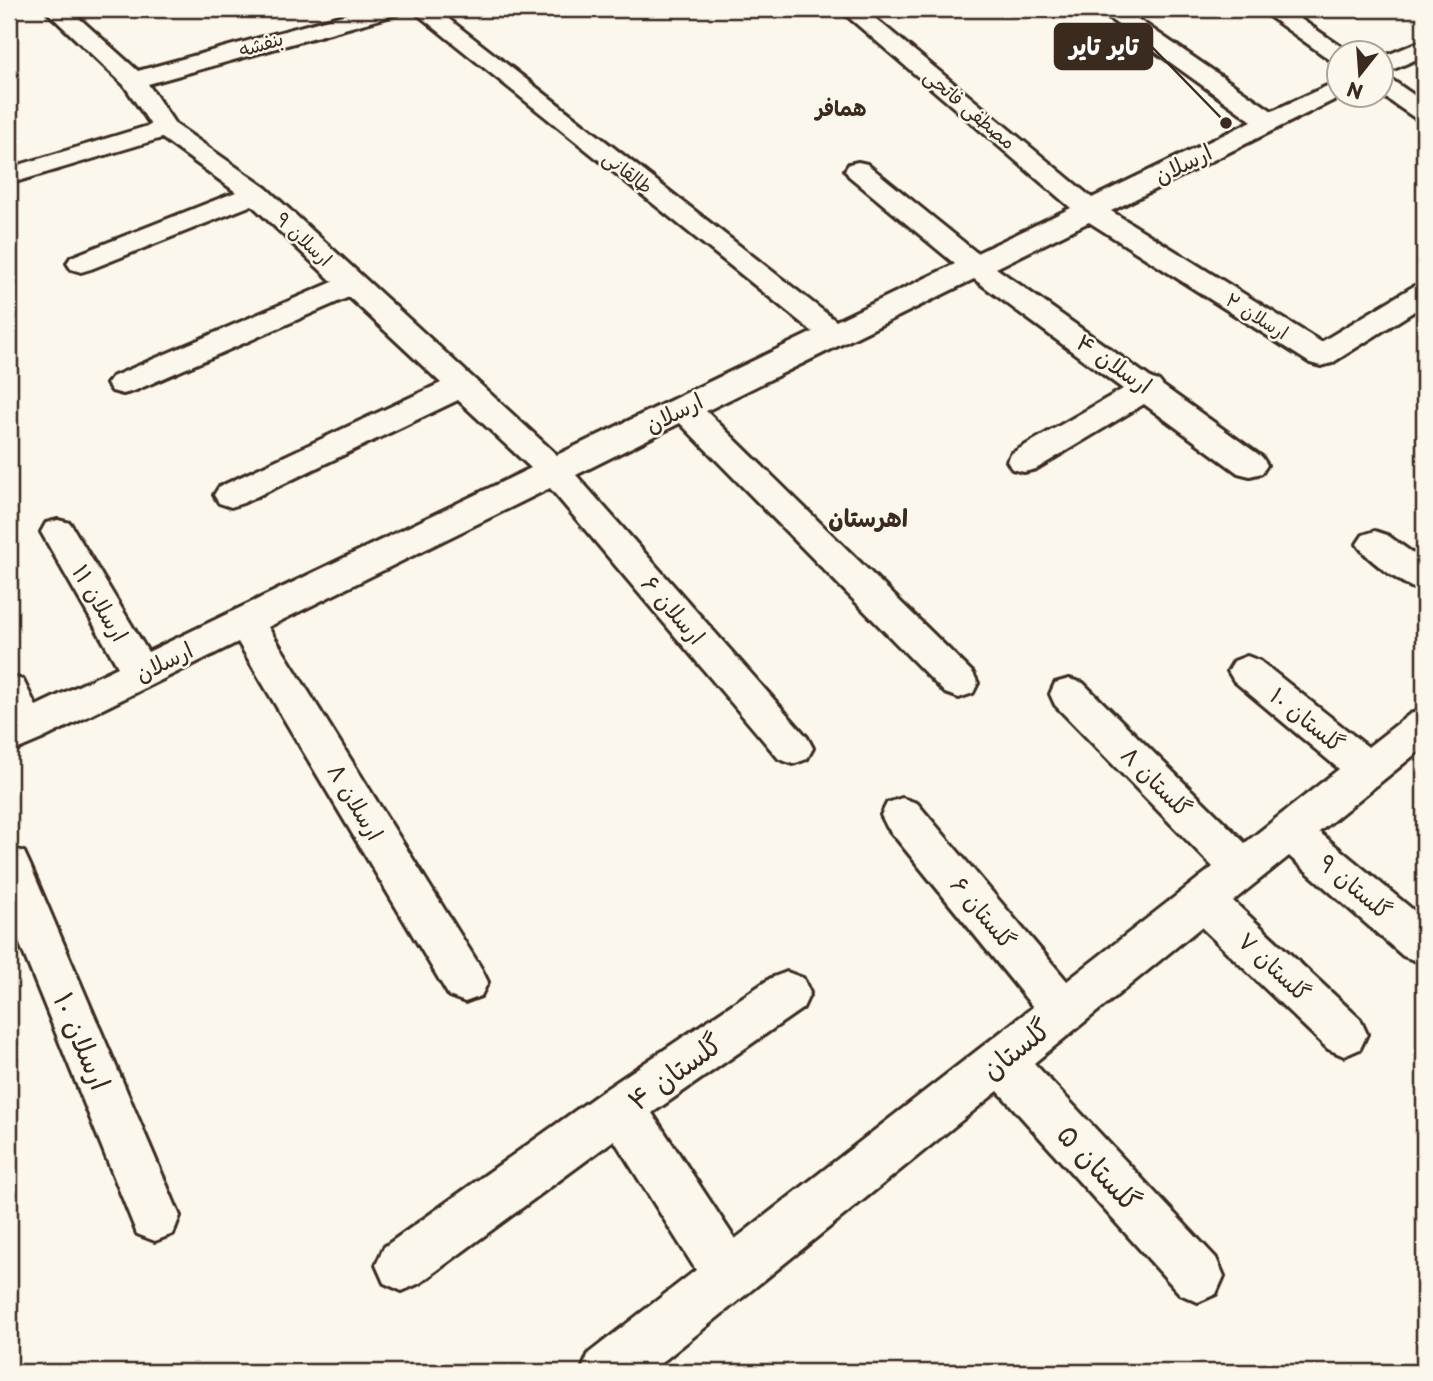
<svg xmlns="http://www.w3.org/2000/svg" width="1433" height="1381" viewBox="0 0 1433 1381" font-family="'Playpen Sans','Playpen Sans Arabic',sans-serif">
<rect width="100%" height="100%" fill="#fbf7ec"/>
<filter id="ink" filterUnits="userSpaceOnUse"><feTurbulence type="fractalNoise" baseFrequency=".0143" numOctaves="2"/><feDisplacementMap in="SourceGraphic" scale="14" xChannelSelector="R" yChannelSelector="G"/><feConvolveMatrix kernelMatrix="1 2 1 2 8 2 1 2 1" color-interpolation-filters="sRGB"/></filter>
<g filter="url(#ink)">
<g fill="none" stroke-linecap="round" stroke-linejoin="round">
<g stroke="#3b2a1e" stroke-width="6">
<g id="street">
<path d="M44 9H69L138 71 365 9H401L398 14 148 84 175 124 266 188 557 455 813 332 411 9H436L836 321 955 264 849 176 845 170 849 164 858 162 867 164 977 253 1071 208 839 9H864L1092 198 1252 121 1096 9H1123L1272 111 1338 81V94H1346L1111 211 1321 342 1414 286 1424 283V305L1332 363 1321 366 1310 363 1089 222 996 268 1152 379 1159 381 1163 386 1262 457 1267 465 1262 473 1250 476 1238 473 1144 404 1036 469 1024 472 1012 469 1007 461 1012 453 1123 389 974 279 706 411 973 673 978 683 973 693 959 698 945 693 680 423 576 475 807 737 813 748 807 759 793 764 779 759 550 488 268 627 481 968 488 982 481 996 465 1002 449 996 238 642 42 739 9 753V676L23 680 36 706 118 667 41 532 46 523 58 520 70 523 148 652 531 468 458 400 243 503 231 507 219 503 214 495 219 487 441 383 349 297 134 391 123 394 112 391 107 384 112 377 333 282 252 205 91 269 81 272 71 269 67 263 71 257 236 192 162 138 9 184V168L151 125 124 85Z"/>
<path d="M1424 40V56L1380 75V58Z"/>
<path d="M1375 531 1387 535 1424 561V592C1405 587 1368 561 1357 544L1363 535Z"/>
<path d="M1247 656 1260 661 1368 747 1410 714 1424 710V747L1319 832 1424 919V960L1419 962 1403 956 1289 856 1233 901 1360 1019 1367 1034 1360 1049 1344 1056 1328 1049 1201 927 1034 1063 1216 1258 1224 1276 1216 1294 1198 1302 1180 1294 998 1091 650 1372H581L589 1353 696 1270 614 1140 420 1283 402 1291 384 1283 376 1265 384 1247 603 1091 771 978 787 972 803 978 810 993 803 1008 652 1113 735 1239 1033 1007 887 827 881 815 887 803 902 798 917 803 1067 981 1213 867 1055 705 1050 694 1055 683 1069 679 1083 683 1245 843 1339 769 1234 681 1228 671 1234 661Z"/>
<path d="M9 847 24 852 30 865 180 1216 173 1234 155 1241 137 1234 9 917Z"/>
</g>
</g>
<g stroke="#3b2a1e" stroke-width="6">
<g id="secondary">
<path d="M1259 9H1286L1349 52H1338V61L1329 59Z"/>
<path d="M1380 76 1389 78 1424 102V121L1415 118 1380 94Z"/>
</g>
</g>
<use href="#street" fill="#fbf7ec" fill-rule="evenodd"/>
<use href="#secondary" fill="#fbf7ec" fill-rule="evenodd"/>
</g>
</g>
<g text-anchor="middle" stroke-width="5" stroke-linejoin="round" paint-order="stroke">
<g font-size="19" fill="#3b2a1e" stroke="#fbf7ec">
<text transform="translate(261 44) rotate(-16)" y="7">بنفشه</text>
<text transform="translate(970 109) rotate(40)" y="7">مصطفی فاتحی</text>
<text transform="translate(628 172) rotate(38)" y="7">طالقانی</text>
<text transform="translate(304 239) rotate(43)" y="7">ارسلان ۹</text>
<text transform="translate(1257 316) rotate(32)" y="7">ارسلان ۲</text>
</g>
<g font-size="21" font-weight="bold" fill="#3b2a1e" stroke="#fbf7ec">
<text x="841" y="116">همافر</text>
</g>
<g font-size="23" fill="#3b2a1e" stroke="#fbf7ec">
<text transform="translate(1183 164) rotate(-26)" y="8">ارسلان</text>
<text transform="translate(1114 364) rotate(35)" y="8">ارسلان ۴</text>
<text transform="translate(674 413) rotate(-26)" y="8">ارسلان</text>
<text transform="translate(100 603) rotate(59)" y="8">ارسلان ۱۱</text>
<text transform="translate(673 610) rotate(49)" y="8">ارسلان ۶</text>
<text transform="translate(164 662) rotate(-26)" y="8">ارسلان</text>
<text transform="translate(1307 720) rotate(39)" y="8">گلستان ۱۰</text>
<text transform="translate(1156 782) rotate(45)" y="8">گلستان ۸</text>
<text transform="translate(355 802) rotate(59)" y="8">ارسلان ۸</text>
<text transform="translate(1355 887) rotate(40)" y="8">گلستان ۹</text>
<text transform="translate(983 913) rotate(50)" y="8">گلستان ۶</text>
<text transform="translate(1274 967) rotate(43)" y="8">گلستان ۷</text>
</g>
<g font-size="24" font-weight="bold" fill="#3b2a1e" stroke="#fbf7ec">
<text x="868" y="527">اهرستان</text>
</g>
<g font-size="28" fill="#3b2a1e" stroke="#fbf7ec">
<text transform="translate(82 1041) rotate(67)" y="10">ارسلان ۱۰</text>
<text transform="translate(1016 1049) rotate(-38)" y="10">گلستان</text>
<text transform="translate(675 1072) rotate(-36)" y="10">گلستان ۴</text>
<text transform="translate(1099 1168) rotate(47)" y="10">گلستان ۵</text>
</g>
</g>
<path fill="none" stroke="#3b2a1e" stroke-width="2.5" d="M1226 123L1152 47"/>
<circle fill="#3b2a1e" stroke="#fbf7ec" stroke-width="2.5" cx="1226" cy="123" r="7"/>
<rect fill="#3b2a1e" stroke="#3b2a1e" stroke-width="2.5" x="1055" y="24" width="97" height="45" rx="7"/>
<g font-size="24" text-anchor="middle" font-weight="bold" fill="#fff">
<text x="1104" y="55">تایر تایر</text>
</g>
<rect width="1433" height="1381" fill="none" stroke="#fbf7ec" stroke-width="35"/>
<rect x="18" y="18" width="1398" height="1346" fill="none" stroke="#3b2a1e" stroke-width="2.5" filter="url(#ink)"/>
<g transform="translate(1360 74) rotate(197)"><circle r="33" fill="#fbf7ec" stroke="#aea59a" stroke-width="2"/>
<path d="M0-5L12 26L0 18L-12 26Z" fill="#3b2a1e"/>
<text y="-10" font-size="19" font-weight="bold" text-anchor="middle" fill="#3b2a1e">N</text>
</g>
</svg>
